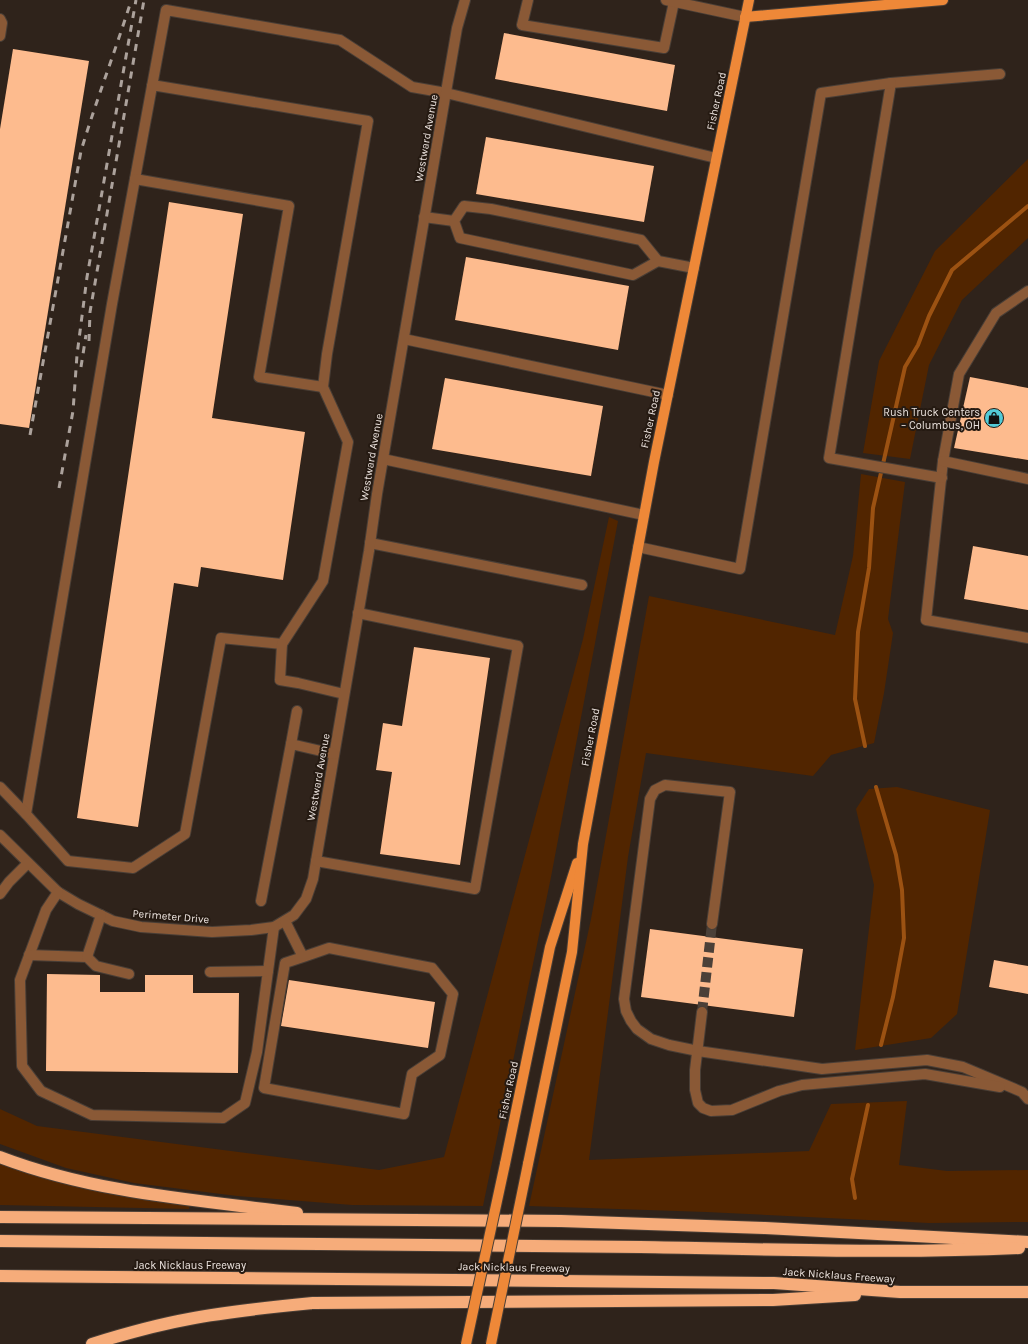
<svg xmlns="http://www.w3.org/2000/svg" width="1028" height="1344" viewBox="0 0 1028 1344" font-family="Karla,sans-serif">
<rect width="100%" height="100%" fill="#2f231b"/>
<g fill="#512500">
<path d="M1028 159V238L962 300 929 365 910 459 863 453 879 361 935 251Z"/>
<path d="M861 474 905 482 888 619 893 633 884 693 874 743 831 755 813 776 646 753 628 857 589 1160 809 1151 831 1104 907 1101 899 1165 947 1171 1028 1170V1222L929 1223 706 1212 529 1206 591 919 649 596 835 635 853 556Z"/>
<path d="M609 517 618 521 551 877 483 1206 352 1205 237 1196 134 1183 66 1168 0 1144V1109L37 1126 379 1170 444 1157 583 639Z"/>
<path d="M897 787 990 810 957 1014 931 1038 855 1050 874 885 856 809 869 789Z"/>
<path d="M0 1163 190 1204 189 1209 0 1205Z"/>
</g>
<g fill="none" stroke-linecap="round" stroke-linejoin="round">
<g stroke="#9c5212" stroke-width="4">
<path d="M865 746 855 699 858 632 869 568 873 508 905 367 918 345 929 316 952 270 1028 206"/>
<path d="M876 787 896 855 902 890 904 938 893 997 881 1045"/>
<path d="M855 1198 852 1179 868 1105"/>
</g>
</g>
<g fill="#fdbb8e">
<path d="M504 33 675 65 667 111 495 79Z"/>
<path d="M13 49 89 61 29 428 0 424V129Z"/>
<path d="M486 137 654 166 644 222 476 194Z"/>
<path d="M169 202 243 214 212 418 305 432 283 580 201 567 198 587 174 583 138 827 77 818Z"/>
<path d="M466 257 629 286 618 350 455 320Z"/>
<path d="M970 377 1028 388V460L954 448Z"/>
<path d="M445 378 603 406 591 476 432 449Z"/>
<path d="M973 546 1028 556V610L964 599Z"/>
<path d="M414 647 490 658 460 865 380 854 392 772 376 770 383 723 402 726Z"/>
<path d="M650 929 803 949 794 1017 641 997Z"/>
<path d="M994 960 1028 966V994L989 987Z"/>
<path d="M47 974 100 975V992H145V975H193V993H239L238 1073 46 1071Z"/>
<path d="M289 980 435 1002 428 1048 281 1026Z"/>
</g>
<g fill="none" stroke-linecap="round" stroke-linejoin="round">
<path stroke="#4b4038" stroke-width="10" stroke-dasharray="10 5" stroke-linecap="butt" d="M702 1012 712 924"/>
<g stroke="#493e36" stroke-width="12">
<g id="minor">
<path d="M528 0 522 25 664 48 674 2"/>
<path d="M666 0 745 17"/>
<path d="M0 19 2 23 0 36"/>
<path d="M152 85 368 121 327 354 323 387 348 442 323 581 282 644 221 638 185 834 133 868 68 861 26 814 112 304 166 10 340 40 412 87 446 93 716 158"/>
<path d="M135 179 289 206 259 377 323 387"/>
<path d="M424 217 454 221"/>
<path d="M658 261 641 240 491 209 464 206 454 221 460 238 633 275 658 261 694 268"/>
<path d="M1028 291 996 313 959 374 943 461 926 620 1028 638"/>
<path d="M404 339 668 395"/>
<path d="M383 459 644 515"/>
<path d="M943 461 1028 479"/>
<path d="M942 478 829 458 891 83 1000 74"/>
<path d="M370 543 582 585"/>
<path d="M638 547 740 569 821 93 891 83"/>
<path d="M282 644 280 680 298 683 344 694"/>
<path d="M291 744 297 711"/>
<path d="M0 787 26 814"/>
<path d="M0 835 58 892 78 904 113 921 141 927 212 932 251 930 274 927 294 915 306 899 313 879 316 861 369 551 377 494 457 28 465 0"/>
<path d="M316 861 475 889 518 646 358 613"/>
<path d="M58 892 46 910 20 980 22 1066 41 1091 92 1115 223 1118 245 1103 257 1052 274 927"/>
<path d="M0 894 9 882 28 863"/>
<path d="M261 901 291 744 334 754"/>
<path d="M285 921 303 957 285 963 264 1088 404 1114 412 1074 440 1055 453 994 432 968 329 948 303 957"/>
<path d="M712 924 730 792 665 785 655 790 650 799 624 999 626 1011 631 1021 637 1029 651 1039 669 1045 698 1051 822 1069 927 1060 963 1067 1022 1092 1028 1099"/>
<path d="M29 955 87 957 96 966 129 974"/>
<path d="M87 957 101 915"/>
<path d="M210 972 268 971"/>
<path d="M702 1012 695 1070V1090L698 1103 703 1108 711 1111 732 1110 779 1091 802 1085 925 1074 1000 1087"/>
</g>
</g>
<g stroke="#493e36" stroke-width="12">
<g id="major">
<path d="M745 17 943 0"/>
<path d="M505 1164 550 947 577 863"/>
<path d="M528 1164 572 952 583 844 654 462 749 0"/>
</g>
</g>
<g stroke="#493e36" stroke-width="14">
<g id="highway">
<path d="M0 1157C94 1193 197 1200 297 1213"/>
<path d="M0 1217 561 1221 765 1228 1028 1242"/>
<path d="M0 1241C213 1243 427 1245 640 1247 766 1249 893 1254 1019 1248"/>
<path d="M0 1276 774 1283 900 1292H1028"/>
<path d="M92 1344C124 1334 156 1325 189 1319 230 1311 272 1307 313 1303L773 1300 855 1295"/>
</g>
</g>
<use href="#minor" stroke="#8a5936" stroke-width="10"/>
<use href="#major" stroke="#ee8838" stroke-width="10"/>
<use href="#highway" stroke="#f6ac7a" stroke-width="12"/>
<g stroke="#aca29c" stroke-width="3" stroke-dasharray="7 7" stroke-linecap="butt">
<path d="M89 341 90 312 144 0"/>
<path d="M81 367 86 335"/>
<path d="M30 435 81 151C96 101 115 52 131 1"/>
<path d="M59 488 73 411 77 355 87 277 136 0"/>
</g>
<g stroke="#493e36" stroke-width="12" stroke-linecap="butt">
<g id="major-bridge">
<path d="M466 1344 505 1164"/>
<path d="M491 1344 528 1164"/>
</g>
</g>
<use href="#major-bridge" stroke="#ee8838" stroke-width="10"/>
</g>
<defs>
<g id="shop-disc" transform="scale(1)"><circle r="9.5" fill="#52cbd8" stroke="#251a12"/><path d="M-5-2.5h2.3a2.7 3.5 0 0 1 5.4 0H5L5.5 6h-11ZM-1.5-2.5h3a1.5 2.3 0 0 0-3 0Z" fill="#111"/></g>
</defs>
<g fill-rule="evenodd">
<use href="#shop-disc" x="994" y="418"/>
</g>
<g text-anchor="middle" stroke-width="4" stroke-linejoin="round" paint-order="stroke">
<g font-size="11" fill="#ece3de" stroke="#251a12">
<text transform="translate(716 101) rotate(-78)" y="4">Fisher Road</text>
<text transform="translate(426 138) rotate(-80)" y="4">Westward Avenue</text>
<text transform="translate(650 419) rotate(-78)" y="4">Fisher Road</text>
<text transform="translate(371 457) rotate(-80)" y="4">Westward Avenue</text>
<text transform="translate(590 737) rotate(-79)" y="4">Fisher Road</text>
<text transform="translate(318 777) rotate(-80)" y="4">Westward Avenue</text>
<text transform="translate(171 916) rotate(5)" y="4">Perimeter Drive</text>
<text transform="translate(508 1090) rotate(-78)" y="4">Fisher Road</text>
<text x="190" y="1269">Jack Nicklaus Freeway</text>
<text transform="translate(514 1267) rotate(1)" y="4">Jack Nicklaus Freeway</text>
<text transform="translate(839 1275) rotate(4)" y="4">Jack Nicklaus Freeway</text>
</g>
<g font-size="11" fill="#ece3de" stroke="#251a12" text-anchor="end">
<text x="980" y="416">Rush Truck Centers<tspan x="980" dy="13">– Columbus, OH</tspan></text>
</g>
</g>
</svg>
